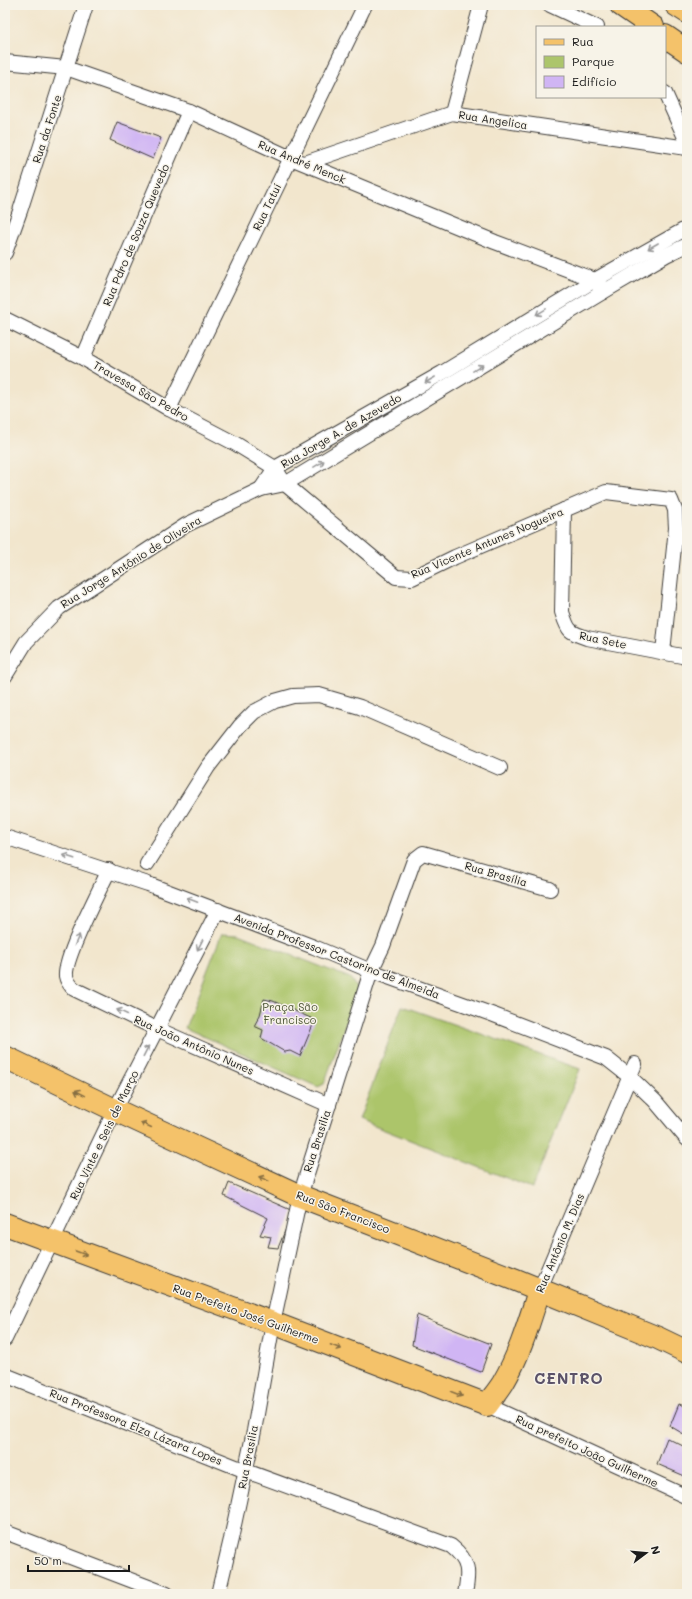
<svg xmlns="http://www.w3.org/2000/svg" width="692" height="1599" viewBox="0 0 692 1599" font-family="Mali,sans-serif">
<rect width="100%" height="100%" fill="#f7f3e8"/>
<filter id="ink" filterUnits="userSpaceOnUse"><feTurbulence type="fractalNoise" baseFrequency=".025" numOctaves="2"/><feDisplacementMap in="SourceGraphic" scale="8" xChannelSelector="R" yChannelSelector="G"/><feConvolveMatrix kernelMatrix="1 2 1 2 8 2 1 2 1" color-interpolation-filters="sRGB"/></filter>
<filter id="wash" filterUnits="userSpaceOnUse"><feTurbulence type="fractalNoise" baseFrequency=".012" numOctaves="4" result="noise"/><feDisplacementMap in="SourceGraphic" scale="16" xChannelSelector="R" yChannelSelector="G"/><feGaussianBlur stdDeviation="0.9" result="paint"/><feColorMatrix in="noise" values="0 0 0 0 0 0 0 0 0 0 0 0 0 0 0 0 0 1.4 0 .05"/><feComposite in="paint" operator="in"/></filter>
<g filter="url(#wash)">
<rect width="100%" height="100%" fill="#f2e6cd"/>
<g fill="#acc56b" stroke="#647044">
<path d="M222 933 238 934 350 978 358 990 324 1084 318 1087 185 1028Z"/>
<path d="M402 1006 580 1069 532 1188 359 1120Z"/>
</g>
<g id="blocks">
<g fill="#d0b5f4">
<path d="M117 122 161 138 153 159 110 140Z"/>
<path d="M264 999 273 1001 315 1020 300 1056 290 1051 285 1052 261 1038 263 1030 254 1026 260 1015Z"/>
<path d="M229 1183 293 1211 278 1248 268 1247 271 1237 260 1235 268 1218 224 1196Z"/>
<path d="M417 1315 491 1344 481 1372 412 1345Z"/>
<path d="M679 1404 687 1407V1436L670 1426Z"/>
<path d="M667 1438 687 1448V1477L657 1464Z"/>
</g>
</g>
</g>
<g filter="url(#ink)">
<use href="#blocks" fill-opacity="0" stroke="#3c3a37" stroke-width="1"/>
<g fill="none" stroke-linecap="round" stroke-linejoin="round">
<g stroke="#3c3a37" stroke-width="16">
<g id="street">
<path d="M550 5 597 27"/>
<path d="M5 62 66 68 189 111 291 158 495 242 595 280 603 292"/>
<path d="M665 93 687 142"/>
<path d="M452 113 481 5"/>
<path d="M305 163 452 113 687 148"/>
<path d="M5 253 20 211 86 5"/>
<path d="M5 319 83 358 169 409 236 444 275 468 285 484 396 577 412 578 455 557 606 492 671 500 675 510 676 528 663 652"/>
<path d="M83 358 189 111"/>
<path d="M169 409 365 5"/>
<path d="M261 489 275 468 442 373 595 280 687 228"/>
<path d="M564 510 562 612C568 630 568 632 587 638L687 657"/>
<path d="M5 676 26 642 59 608 186 525 261 489 285 484 603 292 666 255 687 245"/>
<path d="M5 837 148 884 314 947 371 971 494 1015 606 1058 630 1077 655 1101 687 1139"/>
<path d="M147 864 208 767 240 726 254 712 275 701 293 696 319 695 360 707 500 768"/>
<path d="M109 870C99 891 64 958 66 976 67 982 71 986 74 989L157 1029 329 1105"/>
<path d="M539 1291 635 1064"/>
<path d="M5 1339 115 1110 218 910"/>
<path d="M5 1375 246 1471 451 1546C470 1561 469 1572 465 1594"/>
<path d="M487 1405 687 1497"/>
<path d="M5 1532 167 1594"/>
<path d="M218 1594 231 1539 254 1431 273 1323 300 1196 371 971 383 946 414 860 423 853 550 889"/>
</g>
</g>
<g stroke="#3c3a37" stroke-width="24">
<g id="primary">
<path d="M621 5 653 27"/>
<path d="M676 5 687 12"/>
<path d="M665 36 687 51"/>
<path d="M5 1057 115 1110 300 1196 516 1280 658 1338 687 1352"/>
<path d="M5 1224 273 1323 487 1405C492 1398 498 1391 503 1383 520 1354 529 1322 539 1291"/>
</g>
</g>
<use href="#street" stroke="#fff" stroke-width="14"/>
<use href="#primary" stroke="#f4c26a" stroke-width="22"/>
</g>
<defs><path id="oneway-shaft" d="M-6 0H5M1.5-3L5.5 0L1.5 3" fill="none" stroke-width="1.6" stroke-linecap="round" stroke-linejoin="round"/></defs>
<g stroke="#999">
<use href="#oneway-shaft" transform="translate(653 246) rotate(150)"/>
<use href="#oneway-shaft" transform="translate(541 312) rotate(149)"/>
<use href="#oneway-shaft" transform="translate(478 368) rotate(-31)"/>
<use href="#oneway-shaft" transform="translate(430 380) rotate(150)"/>
<use href="#oneway-shaft" transform="translate(319 464) rotate(-31)"/>
<use href="#oneway-shaft" transform="translate(69 857) rotate(-162)"/>
<use href="#oneway-shaft" transform="translate(192 900) rotate(-159)"/>
<use href="#oneway-shaft" transform="translate(77 940) rotate(-66)"/>
<use href="#oneway-shaft" transform="translate(200 945) rotate(117)"/>
<use href="#oneway-shaft" transform="translate(122 1012) rotate(-155)"/>
<use href="#oneway-shaft" transform="translate(146 1051) rotate(-63)"/>
</g>
<g stroke="#886f43">
<use href="#oneway-shaft" transform="translate(80 1093) rotate(-154)"/>
<use href="#oneway-shaft" transform="translate(146 1125) rotate(-155)"/>
<use href="#oneway-shaft" transform="translate(264 1179) rotate(-155)"/>
<use href="#oneway-shaft" transform="translate(81 1253) rotate(20)"/>
<use href="#oneway-shaft" transform="translate(336 1347) rotate(21)"/>
<use href="#oneway-shaft" transform="translate(457 1394) rotate(21)"/>
</g>
</g>
<g text-anchor="middle" stroke-width="3" stroke-linejoin="round" paint-order="stroke">
<g font-size="11" fill="#1c1c1c" stroke="#f7f3e8">
<text transform="translate(493 120) rotate(9)" y="4">Rua Angelica</text>
<text transform="translate(47 129) rotate(-72)" y="4">Rua da Fonte</text>
<text transform="translate(302 162) rotate(23)" y="4">Rua André Menck</text>
<text transform="translate(267 207) rotate(-64)" y="4">Rua Tatuí</text>
<text transform="translate(136 235) rotate(-67)" y="4">Rua Pdro de Souza Quevedo</text>
<text transform="translate(141 391) rotate(30)" y="4">Travessa São Pedro</text>
<text transform="translate(341 431) rotate(-30)" y="4">Rua Jorge A. de Azevedo</text>
<text transform="translate(487 543) rotate(-23)" y="4">Rua Vicente Antunes Nogueira</text>
<text transform="translate(131 562) rotate(-32)" y="4">Rua Jorge Antônio de Oliveira</text>
<text transform="translate(603 640) rotate(12)" y="4">Rua Sete</text>
<text transform="translate(496 874) rotate(16)" y="4">Rua Brasília</text>
<text transform="translate(337 956) rotate(21)" y="4">Avenida Professor Castorino de Almeida</text>
<text transform="translate(194 1045) rotate(24)" y="4">Rua João Antônio Nunes</text>
<text transform="translate(104 1135) rotate(-64)" y="4">Rua Vinte e Seis de Março</text>
<text transform="translate(317 1141) rotate(-72)" y="4">Rua Brasília</text>
<text transform="translate(343 1212) rotate(21)" y="4">Rua São Francisco</text>
<text transform="translate(560 1243) rotate(-67)" y="4">Rua Antônio M. Dias</text>
<text transform="translate(246 1314) rotate(20)" y="4">Rua Prefeito José Guilherme</text>
<text transform="translate(136 1427) rotate(22)" y="4">Rua Professora Elza Lázara Lopes</text>
<text transform="translate(587 1451) rotate(25)" y="4">Rua prefeito João Guilherme</text>
<text transform="translate(248 1457) rotate(-79)" y="4">Rua Brasília</text>
</g>
<g font-size="11" fill="#4e5738" stroke="#f7f3e8">
<text x="290" y="1011">Praça São<tspan x="290" dy="13">Francisco</tspan></text>
</g>
<g font-size="15" font-weight="bold" letter-spacing="1" fill="#5b5268" stroke="#f7f3e8">
<text x="569" y="1384">CENTRO</text>
</g>
</g>
<rect width="692" height="1599" fill="none" stroke="#f7f3e8" stroke-width="20"/>
<rect x="536" y="26" width="130" height="72" fill="#f7f3e8" stroke="#9f9d96"/>
<rect x="544" y="39" width="20" height="6" fill="#f4c26a" stroke="#9f9d96"/>
<text x="572" y="46" font-size="12" fill="#1c1c1c">Rua</text>
<rect x="544" y="56" width="20" height="12" fill="#acc56b" stroke="#9f9d96"/>
<text x="572" y="66" font-size="12" fill="#1c1c1c">Parque</text>
<rect x="544" y="76" width="20" height="12" fill="#d0b5f4" stroke="#9f9d96"/>
<text x="572" y="86" font-size="12" fill="#1c1c1c">Edifício</text>
<g transform="translate(646 1553) rotate(74)" stroke="#f7f3e8" stroke-width="3" paint-order="stroke">
<path d="M0-3L7 15L0 10L-7 15Z" fill="#1c1c1c"/>
<text y="-6" font-size="11" font-weight="bold" text-anchor="middle" fill="#1c1c1c">N</text>
</g>
<path d="M28 1565v6h101v-6" fill="none" stroke="#1c1c1c" stroke-width="2"/>
<text x="34" y="1565" font-size="12" fill="#1c1c1c" stroke="#f7f3e8" stroke-width="3" paint-order="stroke">50 m</text>
</svg>
